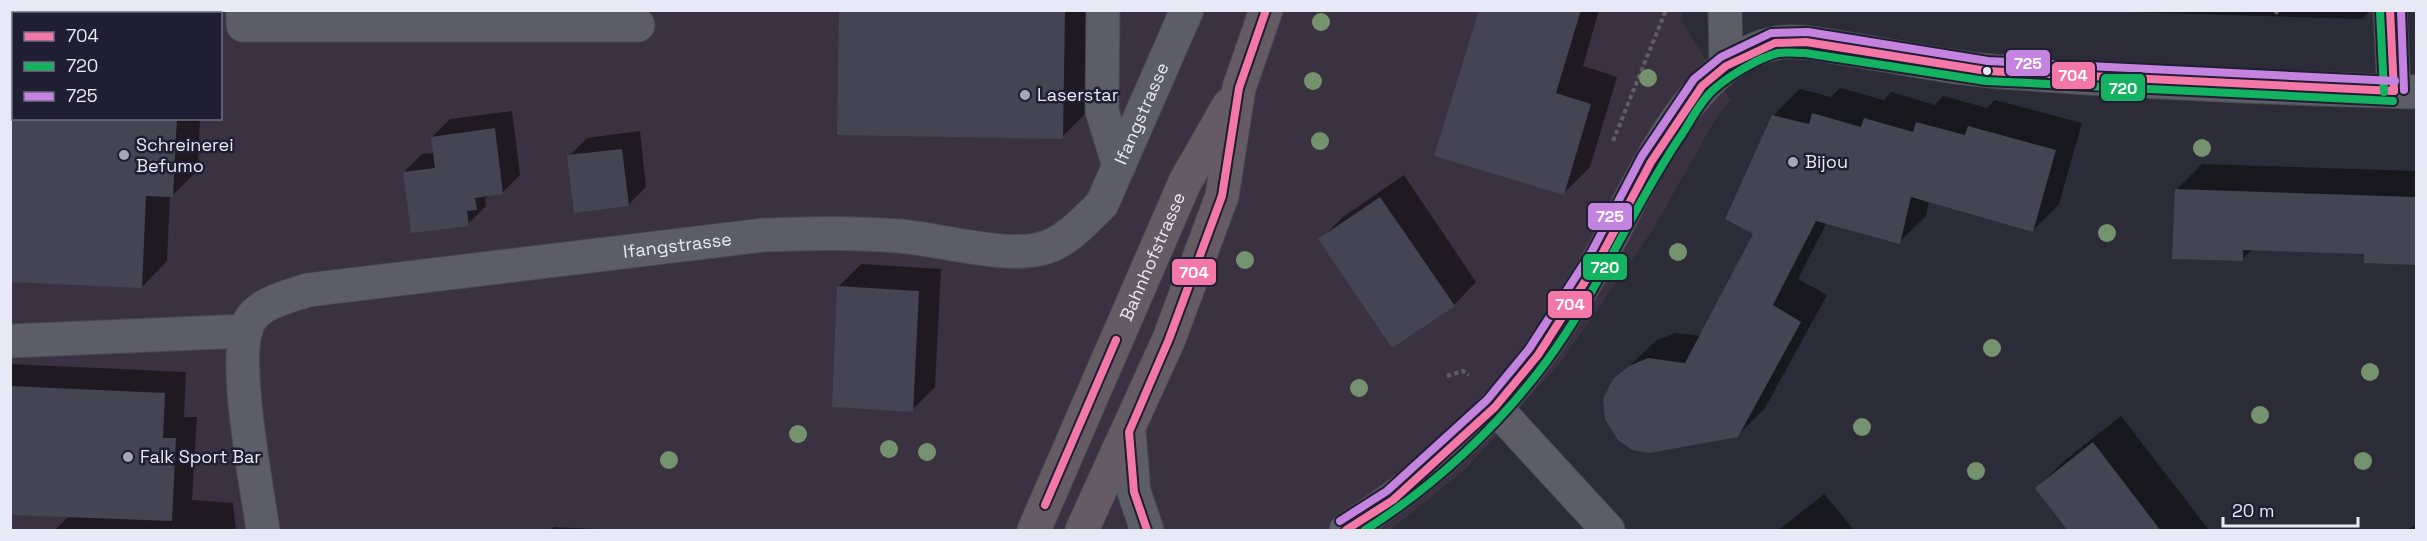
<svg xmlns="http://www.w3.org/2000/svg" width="2427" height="541" viewBox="0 0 2427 541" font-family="'Space Grotesk',sans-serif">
<rect width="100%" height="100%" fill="#2c2c38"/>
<path fill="#3a3240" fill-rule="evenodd" d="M10 11H1683L1681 20 1731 100 1715 120 1652 231 1560 363 1466 469 1390 530H11ZM14 14H220V118H14Z"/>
<g fill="#0007">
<path d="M10 10H205V14H14V118H200L198 170 173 195H170L167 261 142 287 10 281Z"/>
<path d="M840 10H1089L1087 112 1062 137Z"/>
<path d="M1480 10H1599L1583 66 1617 77 1590 167 1563 194Z"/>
<path d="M2062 10H2371L2362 19Z"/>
<path d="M1840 88 1884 100 1891 92 1935 105 1943 96 1987 108 1995 100 2082 123 2059 204 2033 230 1929 201 1926 216 1899 242 1827 222 1798 279 1827 295 1765 408 1738 435 1614 380 1657 340 1676 333 1701 336 1755 234 1774 115 1800 89 1831 97Z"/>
<path d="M512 111 520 175 502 193 490 194 485 199 486 206 468 224 404 172 422 154 434 153 432 137 450 119Z"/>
<path d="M640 131 646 187 628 205 569 156 587 138Z"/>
<path d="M2202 164 2416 171V264L2365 262V253L2253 249 2242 259 2176 190Z"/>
<path d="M1404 175 1476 282 1454 305 1320 240 1343 217Z"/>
<path d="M861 264 941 269 935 387 912 410 838 287Z"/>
<path d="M10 364 186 372 184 417H197L192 500 233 503 236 530H55L69 516 10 513Z"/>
<path d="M2121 416 2209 530H2070L2037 488 2064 461Z"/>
<path d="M1824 494 1854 530H1779Z"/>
<path d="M2416 524V530H2407Z"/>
<path d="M554 527 615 530H550Z"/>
</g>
<g fill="#444452">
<path d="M839 10H1065L1063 139 837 135Z"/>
<path d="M1479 10H1581L1556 93 1591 104 1564 195 1434 156Z"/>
<path d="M1812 113 1861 127 1864 118 1913 132 1916 122 1965 135 1968 126 2056 150 2033 232 1911 197 1900 244 1816 221 1773 305 1801 322 1738 437 1649 453 1632 450 1618 440 1605 419 1603 399 1613 379 1629 366 1648 358 1685 363 1753 234 1725 219 1772 115 1809 124Z"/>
<path d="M10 118H177L173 197 146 196 142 288 10 282Z"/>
<path d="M495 128 503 194 475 198 477 210 467 211 469 226 411 233 403 172 435 168 431 137Z"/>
<path d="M622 149 629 206 574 213 567 155Z"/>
<path d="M2175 189 2416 197V265L2364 263V254L2243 250V261L2172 259Z"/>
<path d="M1380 197 1455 306 1392 348 1318 239Z"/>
<path d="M837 286 919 291 913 412 832 407Z"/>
<path d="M10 386 165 393 163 438H176L172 521 10 515Z"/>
<path d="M2093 442 2161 531H2068L2035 488Z"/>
</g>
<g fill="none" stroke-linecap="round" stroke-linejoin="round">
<g stroke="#484852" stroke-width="35">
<g id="minor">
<path d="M243 10V25H638"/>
<path d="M1103 10 1102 111 1119 166"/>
<path d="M1725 10 1726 66"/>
<path d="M2390 10 2394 91"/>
<path d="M10 341 246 331"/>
<path d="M1495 407 1608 530"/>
<path d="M1129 432 1134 492 1147 530"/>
<path id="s1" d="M263 530C257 488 231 354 249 322 258 303 290 296 308 290L764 235C809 233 853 232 898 236 939 239 1001 258 1040 249 1064 244 1085 221 1102 204L1187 10"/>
<path d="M1346 530C1419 484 1488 424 1539 354 1561 322 1583 288 1602 254 1640 185 1690 59 1776 43 1799 39 1824 45 1848 49 1895 56 1943 67 1990 71 2132 82 2275 88 2416 92"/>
</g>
</g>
<g stroke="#484852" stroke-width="35">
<g id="major">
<path id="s2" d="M1034 530 1185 182 1229 105"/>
<path d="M1082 530 1169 339 1222 196 1239 88 1266 10"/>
</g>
</g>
<g stroke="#5d5d65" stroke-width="4" stroke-dasharray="4.5 3" stroke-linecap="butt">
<path d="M2100 11V10"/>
<path d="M2276 14 2277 10"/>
<path d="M1613 141 1666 10"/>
<path d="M1447 376 1463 371 1469 375"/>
</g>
<use href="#minor" stroke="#5d5d67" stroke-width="33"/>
<use href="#major" stroke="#655b64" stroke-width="33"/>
<g stroke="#1f1e32" stroke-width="12">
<g id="bus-1">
<path d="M2390 10 2394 91"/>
<path d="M1045 505 1116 340"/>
<path d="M1147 530 1134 492 1129 432 1169 339 1222 196 1239 88 1266 10"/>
<path d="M1346 530 1393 500 1495 407 1538 355 1600 258 1651 162 1702 86 1726 66 1775 43 1806 42 1987 71 2394 91"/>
</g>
</g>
<g stroke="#1f1e32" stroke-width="12">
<g id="bus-2">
<path d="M2380 11 2384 92"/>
<path d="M1365 530C1433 487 1498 427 1546 362 1598 292 1631 211 1678 140 1689 125 1698 104 1712 91 1727 77 1758 58 1778 53 1787 52 1797 53 1805 53L1986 81 2393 101"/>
</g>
</g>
<g stroke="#1f1e32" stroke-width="12">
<g id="bus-3">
<path d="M2401 10 2404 90"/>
<path d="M1340 521 1387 491 1487 400 1529 349 1591 253 1642 156 1694 79 1721 57 1771 33 1808 32 1988 61 2395 81"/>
</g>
</g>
<use href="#bus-1" stroke="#f378a8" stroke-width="8"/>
<use href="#bus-2" stroke="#13b361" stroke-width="8"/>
<use href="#bus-3" stroke="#c483df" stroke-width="8"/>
</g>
<g fill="#75926e">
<circle cx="1321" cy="22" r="9"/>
<circle cx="1648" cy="78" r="9"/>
<circle cx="1313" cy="81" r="9"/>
<circle cx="1320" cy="141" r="9"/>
<circle cx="2202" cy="148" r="9"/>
<circle cx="2107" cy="233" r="9"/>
<circle cx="1678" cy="252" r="9"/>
<circle cx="1245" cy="260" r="9"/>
<circle cx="1992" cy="348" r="9"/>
<circle cx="2370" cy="372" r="9"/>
<circle cx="1359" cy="388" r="9"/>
<circle cx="2260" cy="415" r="9"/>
<circle cx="1862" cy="427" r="9"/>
<circle cx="798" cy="434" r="9"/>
<circle cx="889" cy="449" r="9"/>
<circle cx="927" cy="452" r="9"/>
<circle cx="669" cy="460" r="9"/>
<circle cx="2363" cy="461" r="9"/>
<circle cx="1976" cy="471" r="9"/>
</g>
<circle fill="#e8e9f6" stroke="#1f1e32" stroke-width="2" cx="1987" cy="71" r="5"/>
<g fill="#a6a7b4" stroke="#1f1e32" stroke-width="2">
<circle cx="1025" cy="95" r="6"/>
<circle cx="124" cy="155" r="6"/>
<circle cx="1793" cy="162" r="6"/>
<circle cx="128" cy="457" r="6"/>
</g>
<g text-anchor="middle" stroke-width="5" stroke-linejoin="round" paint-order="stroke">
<g font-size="18" fill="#e8e9f6" stroke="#1f1e32" text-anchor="start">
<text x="1037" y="101">Laserstar</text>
<text x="136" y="151">Schreinerei<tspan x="136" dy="21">Befumo</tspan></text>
<text x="1805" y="168">Bijou</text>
<text x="140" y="463">Falk Sport Bar</text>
</g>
<g font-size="18" fill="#e8e9f6" stroke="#1f1e32">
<text dy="6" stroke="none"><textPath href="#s1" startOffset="1192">Ifangstrasse</textPath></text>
<text dy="6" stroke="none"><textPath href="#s1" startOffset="651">Ifangstrasse</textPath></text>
<text dy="6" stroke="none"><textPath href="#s2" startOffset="298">Bahnhofstrasse</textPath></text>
</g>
</g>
<g stroke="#1f1e32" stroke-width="2">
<rect x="2005" y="49" width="46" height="28" rx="6" fill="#c483df"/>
<rect x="2051" y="61" width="45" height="29" rx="6" fill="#f378a8"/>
<rect x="2100" y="73" width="46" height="29" rx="6" fill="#13b361"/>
<rect x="1587" y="202" width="46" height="29" rx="6" fill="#c483df"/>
<rect x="1582" y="253" width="46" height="28" rx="6" fill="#13b361"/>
<rect x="1171" y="258" width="46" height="28" rx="6" fill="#f378a8"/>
<rect x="1547" y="290" width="46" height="29" rx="6" fill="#f378a8"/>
</g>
<g font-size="16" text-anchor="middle" font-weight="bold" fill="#fff">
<text x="2028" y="69">725</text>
<text x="2073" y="81">704</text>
<text x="2123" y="94">720</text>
<text x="1610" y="222">725</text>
<text x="1605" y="273">720</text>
<text x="1194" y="278">704</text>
<text x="1570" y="310">704</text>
</g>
<rect width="2427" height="541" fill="none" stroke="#e8e9f6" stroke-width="24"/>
<rect x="12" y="12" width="210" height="108" fill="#1f1e32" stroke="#6f6f80" stroke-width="1.5"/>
<rect x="24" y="32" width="30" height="9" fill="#f378a8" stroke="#6f6f80" stroke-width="1.5"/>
<text x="66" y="42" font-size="18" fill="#e8e9f6">704</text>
<rect x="24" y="62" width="30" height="9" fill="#13b361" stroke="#6f6f80" stroke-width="1.5"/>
<text x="66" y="72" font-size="18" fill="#e8e9f6">720</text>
<rect x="24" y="92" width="30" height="9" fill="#c483df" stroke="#6f6f80" stroke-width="1.5"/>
<text x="66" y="102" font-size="18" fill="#e8e9f6">725</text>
<path d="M2223 517v9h135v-9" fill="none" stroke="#e8e9f6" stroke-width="3"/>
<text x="2232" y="517" font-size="18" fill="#e8e9f6" stroke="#1f1e32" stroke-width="4.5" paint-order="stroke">20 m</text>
</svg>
